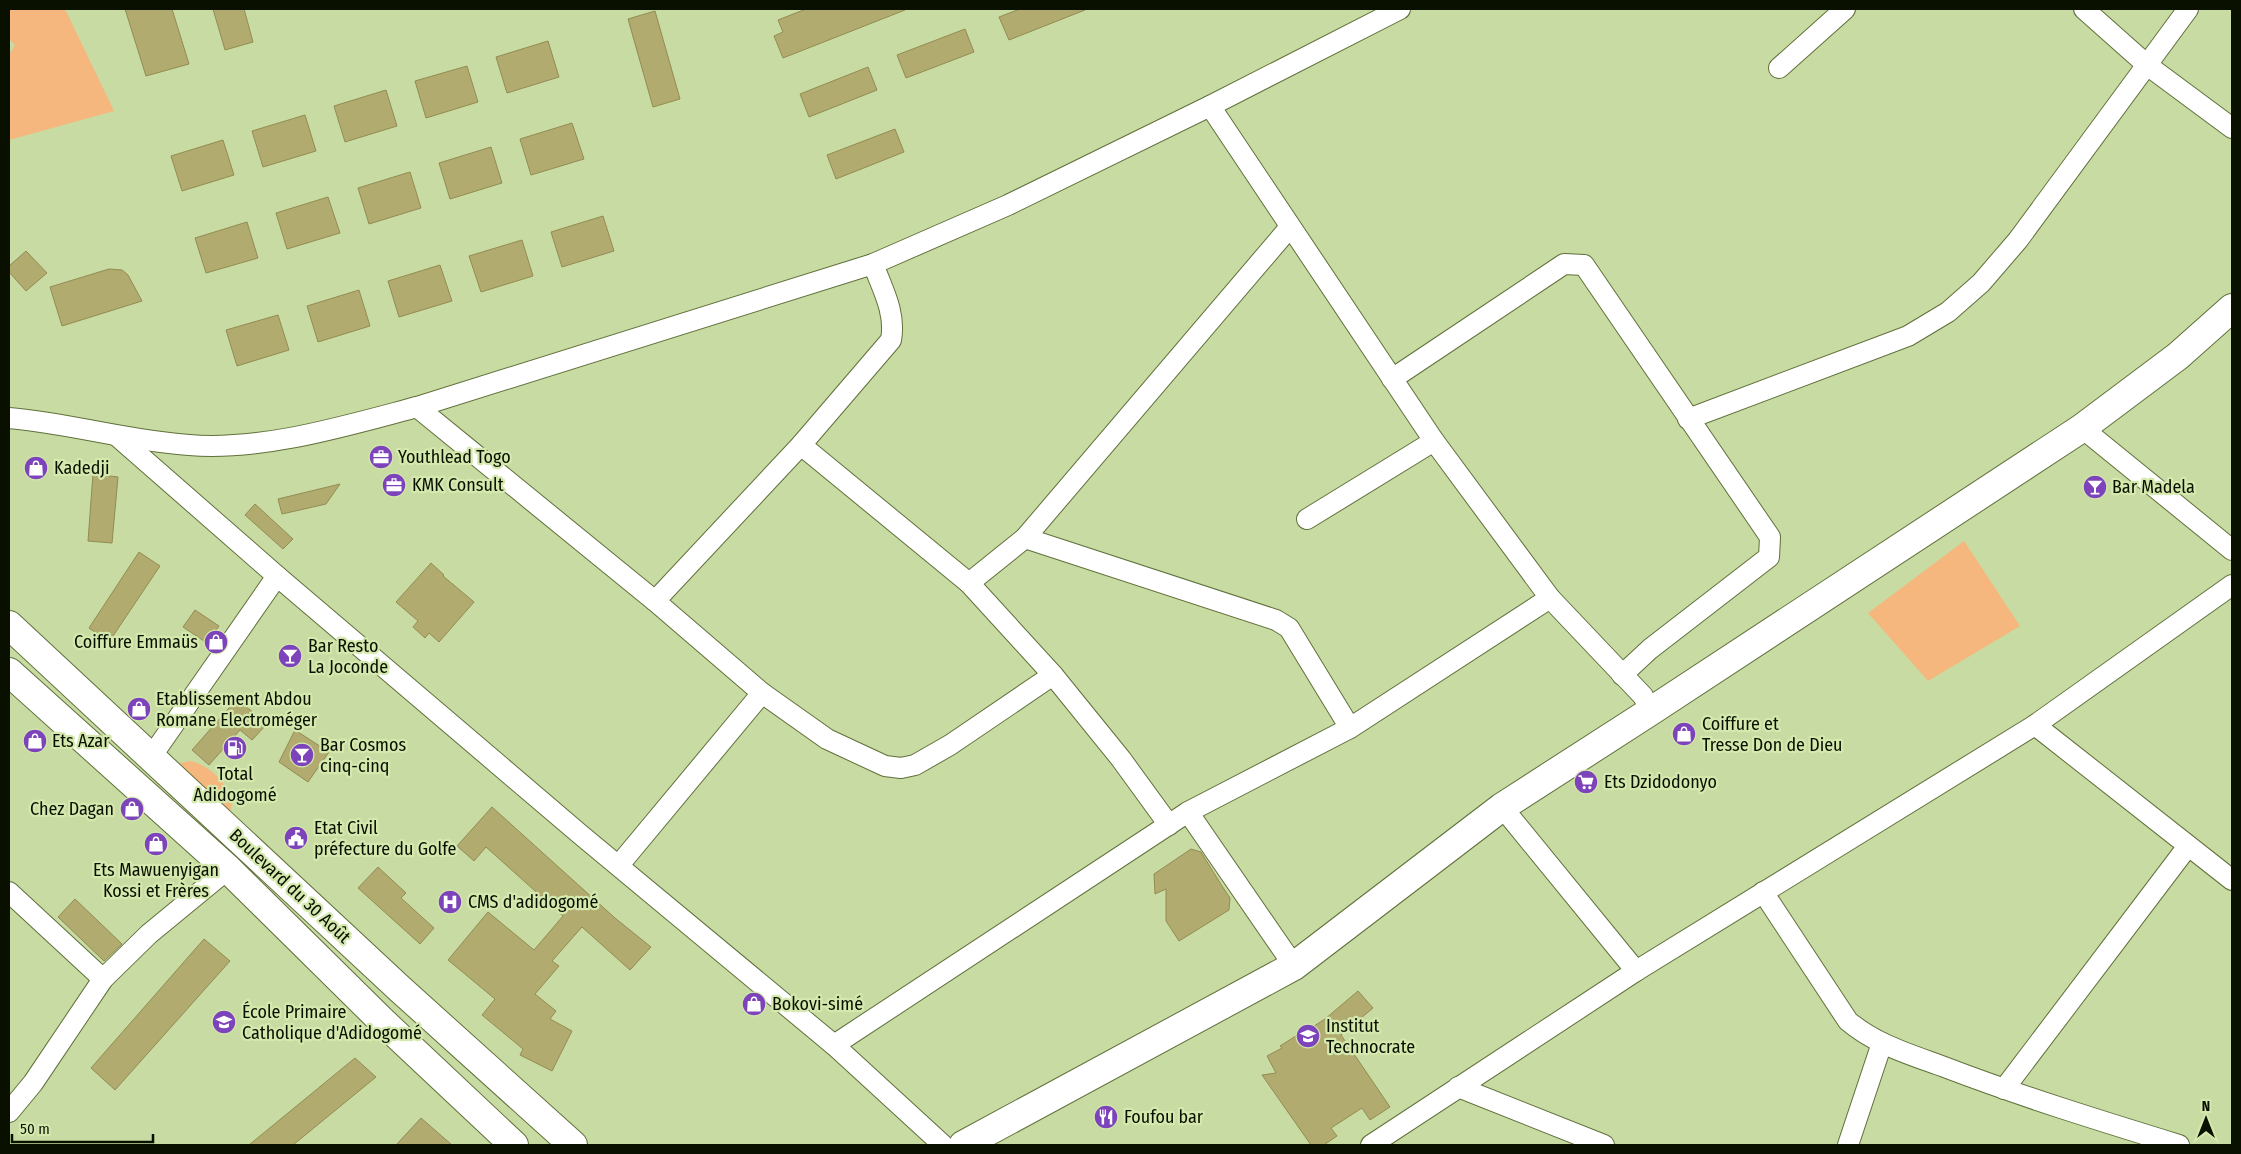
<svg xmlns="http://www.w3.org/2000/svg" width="2241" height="1154" viewBox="0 0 2241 1154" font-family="'Fira Sans Condensed',sans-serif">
<rect width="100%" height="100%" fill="#c8dba2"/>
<g fill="#f5b77e">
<path d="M9 9H65L114 111 9 140V55L15 45 9 39Z"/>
<path d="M1964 541 2020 626 1928 681 1868 613Z"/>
<path d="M190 761C207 763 239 791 230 811L227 812 177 764Z"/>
</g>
<g fill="#b1ab70" stroke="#928c52">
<path d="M125 9H172L189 64 146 76Z"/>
<path d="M213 9H244L253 42 225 50Z"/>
<path d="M806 9H905V10L783 58 774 36 783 32 778 20Z"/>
<path d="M1020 9H1085V10L1009 40 999 17Z"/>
<path d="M655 11 680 99 653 107 628 19Z"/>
<path d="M965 29 974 52 906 78 897 55Z"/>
<path d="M548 41 559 77 507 93 496 57Z"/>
<path d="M467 66 478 102 426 118 415 81Z"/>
<path d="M868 67 877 90 809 117 800 94Z"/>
<path d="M386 90 397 126 345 142 334 106Z"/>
<path d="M305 115 316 151 263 167 252 131Z"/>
<path d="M572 123 584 159 531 175 520 139Z"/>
<path d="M895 129 904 152 836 179 827 155Z"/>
<path d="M223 140 234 175 182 191 171 156Z"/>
<path d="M491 147 502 183 450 199 439 163Z"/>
<path d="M410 172 421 208 369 224 358 188Z"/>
<path d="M328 197 340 233 287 249 276 213Z"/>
<path d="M603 216 614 251 562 267 551 232Z"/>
<path d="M247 222 258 258 206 273 195 238Z"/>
<path d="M522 240 533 276 481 292 469 256Z"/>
<path d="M26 251 47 273 26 291 9 272V266Z"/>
<path d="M440 265 452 301 399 317 388 281Z"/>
<path d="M109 269 122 270 128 275 142 301 62 326 50 287Z"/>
<path d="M359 290 370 326 318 342 307 306Z"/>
<path d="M278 315 289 350 237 366 226 330Z"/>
<path d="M93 474 118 477 112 543 88 541Z"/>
<path d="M340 484 326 504 282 514 278 499Z"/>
<path d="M255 504 293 539 283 549 245 515Z"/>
<path d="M139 552 160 566 109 642 89 628Z"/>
<path d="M431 563 444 575 443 576 474 602 439 642 429 633 425 638 413 627 418 621 396 602Z"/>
<path d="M195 610 219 626 207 643 183 627Z"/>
<path d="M237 699 267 724 252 740 240 730 209 765 192 750Z"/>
<path d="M295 730 329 752 308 782 279 762Z"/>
<path d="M492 807 615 918 651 947 630 970 582 927 552 961 559 966 535 994 556 1011 550 1019 572 1031 552 1071 520 1055 523 1049 482 1015 495 999 448 960 488 912 534 950 563 916 486 847 474 861 457 846Z"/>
<path d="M1191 849 1201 852 1222 886 1230 898 1229 910 1179 941 1166 921V889L1155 894 1154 874Z"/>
<path d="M378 867 406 893 401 898 434 928 420 944 358 888Z"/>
<path d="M75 899 122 944 104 961 58 917Z"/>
<path d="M204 939 230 961 115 1090 91 1068Z"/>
<path d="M1358 991 1373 1008 1341 1035 1390 1107 1370 1120 1362 1108 1331 1128 1337 1136 1324 1145H1311L1262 1075 1276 1073 1267 1056 1282 1048 1280 1046 1299 1034 1300 1035 1325 1019Z"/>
<path d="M355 1058 376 1077 293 1145H249Z"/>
<path d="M421 1118 452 1145H396Z"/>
</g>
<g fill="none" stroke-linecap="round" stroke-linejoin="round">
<g stroke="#60703b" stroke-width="22">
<g id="street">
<path d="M2084 9 2147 65 2232 128"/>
<path d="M1779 68 1845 9"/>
<path d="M1210 106 1434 441 1550 598 1643 696 1651 711"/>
<path d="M1392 379 1564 264 1584 265 1770 537 1769 557 1650 649 1622 675"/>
<path d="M417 407 655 601 762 693 827 739 885 766 901 768 915 765 950 745 1053 675"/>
<path d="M9 418C69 423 128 441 189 445 263 451 345 426 417 407L873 264 1008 205 1210 106 1400 9"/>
<path d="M1688 419 1908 336 1948 312 1981 283 2018 240 2188 9"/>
<path d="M2082 428 2232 550"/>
<path d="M117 436 277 576 581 835 834 1045 943 1145"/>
<path d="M801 445 969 583 1053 675 1121 759 1169 825"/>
<path d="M1307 519 1434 441"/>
<path d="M1025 538 1290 227"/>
<path d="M969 583 1025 538 1276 620 1289 628 1350 728"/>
<path d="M655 601 801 445 891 340C896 313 883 290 873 264"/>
<path d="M2035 725 2232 880"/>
<path d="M151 757 277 576"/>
<path d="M1502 807 1636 971"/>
<path d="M1188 812 1294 966"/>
<path d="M619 865 762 693"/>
<path d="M9 892 103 979"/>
<path d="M1763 892 1848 1021C1876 1045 1912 1055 1947 1068 2023 1097 2101 1121 2179 1145"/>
<path d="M834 1045 1188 812 1350 728 1550 598"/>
<path d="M1458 1087 1604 1145"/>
<path d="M2004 1089 2188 846"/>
<path d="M9 1112 33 1083 103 979 149 934 228 869"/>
<path d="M1371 1145 1636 971 2035 725 2232 585"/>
<path d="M1848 1145 1882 1043"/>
</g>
</g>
<g stroke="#60703b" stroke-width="30">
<path id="secondary" d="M963 1145 1294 966 1502 807 1651 711 2082 428 2178 356 2232 308"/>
</g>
<g stroke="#60703b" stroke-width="30">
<g id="highway">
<path d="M9 625 400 989 573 1145"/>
<path d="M9 672 228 869 381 1020 514 1145"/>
</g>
</g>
<use href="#street" stroke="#fff" stroke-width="20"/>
<use href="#secondary" stroke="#fff" stroke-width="28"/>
<use href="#highway" stroke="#fff" stroke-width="28"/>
</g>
<defs>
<g id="office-disc" transform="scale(1.25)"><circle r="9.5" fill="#7d43ba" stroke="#d5e9ae"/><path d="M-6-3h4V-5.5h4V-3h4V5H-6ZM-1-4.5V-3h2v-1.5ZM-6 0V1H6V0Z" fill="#fff"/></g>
<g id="shop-disc" transform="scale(1.25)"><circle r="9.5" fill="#7d43ba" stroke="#d5e9ae"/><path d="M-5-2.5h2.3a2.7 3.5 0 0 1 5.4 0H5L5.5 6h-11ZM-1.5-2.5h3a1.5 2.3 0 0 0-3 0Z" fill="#fff"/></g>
<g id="bar-disc" transform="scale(1.25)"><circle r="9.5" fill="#7d43ba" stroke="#d5e9ae"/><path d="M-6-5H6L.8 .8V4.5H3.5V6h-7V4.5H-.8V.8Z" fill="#fff"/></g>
<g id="fuel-disc" transform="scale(1.25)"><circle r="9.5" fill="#7d43ba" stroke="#d5e9ae"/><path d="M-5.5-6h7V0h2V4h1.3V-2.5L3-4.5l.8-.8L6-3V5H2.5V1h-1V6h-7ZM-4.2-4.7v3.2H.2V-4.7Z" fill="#fff"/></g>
<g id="supermarket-disc" transform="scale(1.25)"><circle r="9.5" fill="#7d43ba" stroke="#d5e9ae"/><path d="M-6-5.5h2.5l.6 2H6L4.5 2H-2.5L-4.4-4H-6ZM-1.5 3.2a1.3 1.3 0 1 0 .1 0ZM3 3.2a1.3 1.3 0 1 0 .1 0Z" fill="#fff"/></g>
<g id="civic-disc" transform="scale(1.25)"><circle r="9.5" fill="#7d43ba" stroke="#d5e9ae"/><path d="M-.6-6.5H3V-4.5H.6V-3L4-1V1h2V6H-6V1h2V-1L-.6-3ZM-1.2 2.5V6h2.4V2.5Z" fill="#fff"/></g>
<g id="hospital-disc" transform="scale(1.25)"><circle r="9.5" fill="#7d43ba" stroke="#d5e9ae"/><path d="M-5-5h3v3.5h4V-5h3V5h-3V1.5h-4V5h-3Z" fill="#fff"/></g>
<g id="school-disc" transform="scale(1.25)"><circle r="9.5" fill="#7d43ba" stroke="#d5e9ae"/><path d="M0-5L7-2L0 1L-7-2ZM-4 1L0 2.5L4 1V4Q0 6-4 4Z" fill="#fff"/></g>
<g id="restaurant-disc" transform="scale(1.25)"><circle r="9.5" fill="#7d43ba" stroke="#d5e9ae"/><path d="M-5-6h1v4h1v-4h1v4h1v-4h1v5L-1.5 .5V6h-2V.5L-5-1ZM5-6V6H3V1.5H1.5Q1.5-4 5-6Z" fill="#fff"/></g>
</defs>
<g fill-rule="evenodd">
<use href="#office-disc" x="381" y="457"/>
<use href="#shop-disc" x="36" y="468"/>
<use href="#office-disc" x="394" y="485"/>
<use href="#bar-disc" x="2095" y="487"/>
<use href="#shop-disc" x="216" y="642"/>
<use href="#bar-disc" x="290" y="656"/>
<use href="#shop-disc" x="139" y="709"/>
<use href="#shop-disc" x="1684" y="734"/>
<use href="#shop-disc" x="35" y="741"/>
<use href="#fuel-disc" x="235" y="748"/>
<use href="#bar-disc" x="302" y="755"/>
<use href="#supermarket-disc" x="1586" y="782"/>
<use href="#shop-disc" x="132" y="809"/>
<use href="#civic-disc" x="296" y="838"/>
<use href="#shop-disc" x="156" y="844"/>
<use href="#hospital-disc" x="450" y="902"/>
<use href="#shop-disc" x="754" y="1004"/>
<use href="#school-disc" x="224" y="1022"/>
<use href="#school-disc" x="1308" y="1036"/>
<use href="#restaurant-disc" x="1106" y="1117"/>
</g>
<g text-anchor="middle" stroke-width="4.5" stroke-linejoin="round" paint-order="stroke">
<g font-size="18" fill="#0a1000" stroke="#d5e9ae" text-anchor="start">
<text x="398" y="463">Youthlead Togo</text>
<text x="54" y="474">Kadedji</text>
<text x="412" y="491">KMK Consult</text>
<text x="2112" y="493">Bar Madela</text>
<text x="198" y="648" text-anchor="end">Coiffure Emmaüs</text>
<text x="308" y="652">Bar Resto<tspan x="308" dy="21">La Joconde</tspan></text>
<text x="156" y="705">Etablissement Abdou<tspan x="156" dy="21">Romane Electroméger</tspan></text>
<text x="1702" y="730">Coiffure et<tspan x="1702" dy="21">Tresse Don de Dieu</tspan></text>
<text x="52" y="747">Ets Azar</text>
<text x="320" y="751">Bar Cosmos<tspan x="320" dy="21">cinq-cinq</tspan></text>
<text x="235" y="780" text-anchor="middle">Total<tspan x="235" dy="21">Adidogomé</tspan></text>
<text x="1604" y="788">Ets Dzidodonyo</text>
<text x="114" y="815" text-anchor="end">Chez Dagan</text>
<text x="314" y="834">Etat Civil<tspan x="314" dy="21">préfecture du Golfe</tspan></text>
<text x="156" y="876" text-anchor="middle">Ets Mawuenyigan<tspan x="156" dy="21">Kossi et Frères</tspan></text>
<text x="468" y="908">CMS d'adidogomé</text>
<text x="772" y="1010">Bokovi-simé</text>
<text x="242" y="1018">École Primaire<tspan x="242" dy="21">Catholique d'Adidogomé</tspan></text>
<text x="1326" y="1032">Institut<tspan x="1326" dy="21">Technocrate</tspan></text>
<text x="1124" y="1123">Foufou bar</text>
</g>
<g font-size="18" fill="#0a1000" stroke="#d5e9ae">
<text transform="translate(290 886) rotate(43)" y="6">Boulevard du 30 Août</text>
</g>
</g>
<rect width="2241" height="1154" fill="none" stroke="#0a1000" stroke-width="20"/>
<g transform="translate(2206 1119)" stroke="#d5e9ae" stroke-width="4" paint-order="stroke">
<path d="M0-4L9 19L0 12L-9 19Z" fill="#0a1000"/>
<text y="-8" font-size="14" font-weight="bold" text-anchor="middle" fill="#0a1000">N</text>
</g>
<path d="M12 1134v8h141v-8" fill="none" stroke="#0a1000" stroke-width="2.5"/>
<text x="20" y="1134" font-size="15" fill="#0a1000" stroke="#d5e9ae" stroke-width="4" paint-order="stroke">50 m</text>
</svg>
